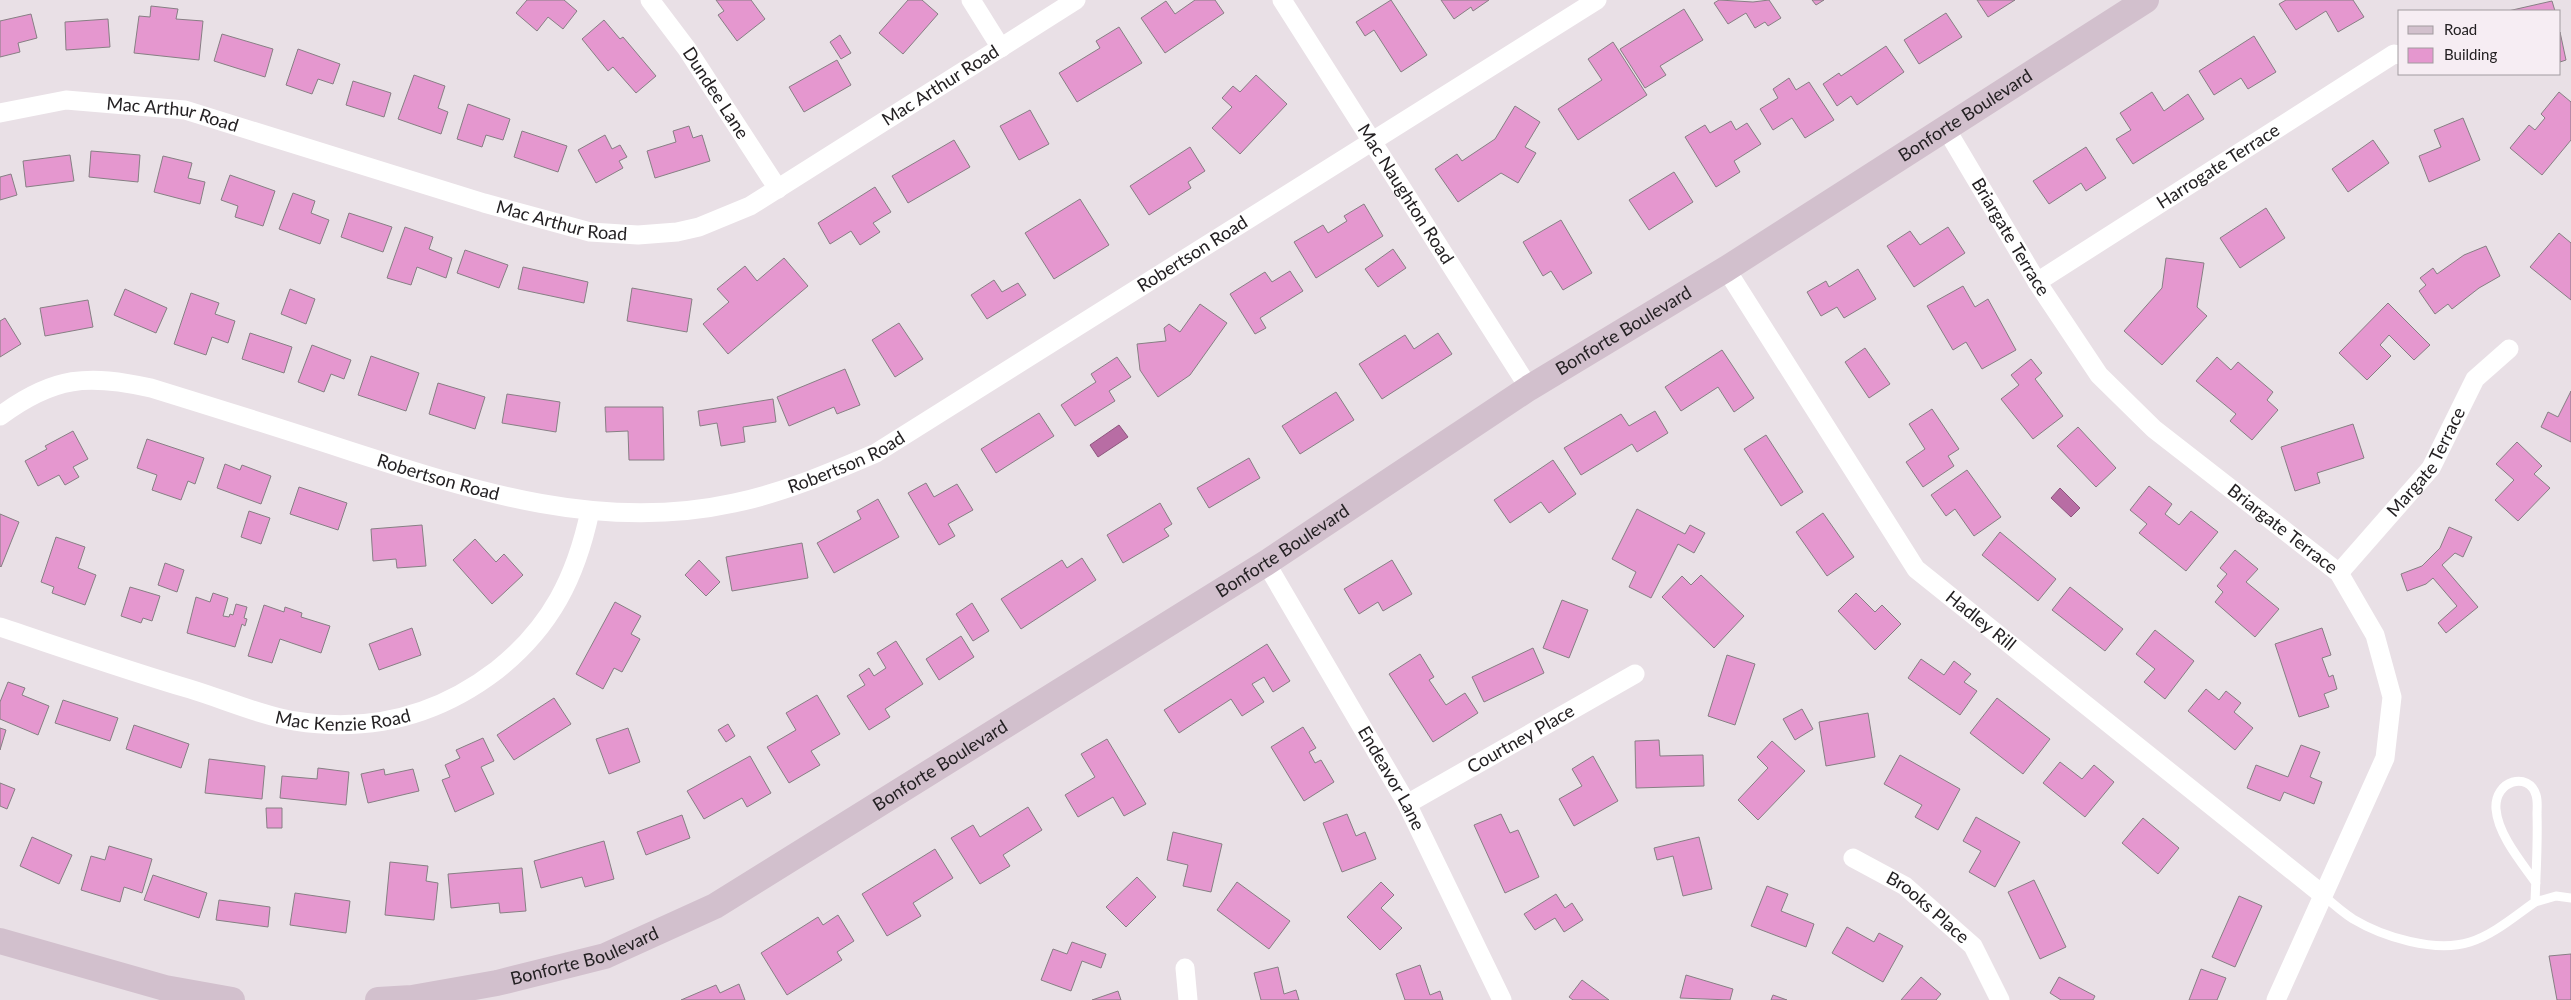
<svg xmlns="http://www.w3.org/2000/svg" width="2571" height="1000" viewBox="0 0 2571 1000" font-family="Lato,sans-serif">
<rect width="100%" height="100%" fill="#e9e0e6"/>
<g fill="#b86da4" stroke="#8c567d">
<path d="M1119 425 1128 437 1098 457 1090 445Z"/>
<path d="M2060 488 2080 508 2071 517 2051 498Z"/>
</g>
<g fill="#e597cf" stroke="#877f84">
<path d="M527 0H564L577 11 563 29 548 17 537 31 516 13Z"/>
<path d="M716 0H751L765 19 737 41 718 15 724 11Z"/>
<path d="M908 0H922L938 14 903 54 879 33Z"/>
<path d="M1195 0H1215L1224 13 1165 53 1141 18 1166 1 1175 14Z"/>
<path d="M1391 0 1427 55 1401 72 1374 30 1365 36 1356 22Z"/>
<path d="M1441 0H1489L1473 11 1471 7 1454 19Z"/>
<path d="M1719 0 1753 2 1769 0 1781 18 1768 26 1765 22 1755 28 1746 13 1728 24 1714 3Z"/>
<path d="M1812 0H1824L1816 5Z"/>
<path d="M1977 0H2015L1988 17Z"/>
<path d="M2286 0H2353L2364 17 2338 32 2326 11 2296 30 2279 4Z"/>
<path d="M2552 1 2555 11H2508Z"/>
<path d="M151 6 178 9 176 19 203 21 199 60 134 53 139 16 150 17Z"/>
<path d="M1684 9 1703 40 1660 66 1666 75 1645 88 1620 49Z"/>
<path d="M1946 13 1962 37 1919 64 1904 40Z"/>
<path d="M31 14 37 38 18 43 20 52 0 57V21Z"/>
<path d="M108 19 110 47 66 50 65 22Z"/>
<path d="M604 20 620 39 623 37 656 76 636 93 613 67 608 71 582 39Z"/>
<path d="M1119 27 1142 63 1077 102 1059 73 1100 48 1096 41Z"/>
<path d="M2560 32 2566 60 2560 62Z"/>
<path d="M222 34 273 49 265 77 214 61Z"/>
<path d="M840 35 851 53 841 59 830 42Z"/>
<path d="M2254 36 2276 72 2248 89 2241 78 2214 95 2199 71Z"/>
<path d="M1613 42 1647 95 1578 140 1558 109 1602 80 1588 59Z"/>
<path d="M1886 46 1904 72 1857 105 1851 96 1837 106 1823 84 1839 73 1841 76Z"/>
<path d="M298 49 340 64 333 84 318 79 312 94 286 85Z"/>
<path d="M837 60 851 85 804 112 789 87Z"/>
<path d="M414 75 445 86 438 108 448 112 441 134 398 119Z"/>
<path d="M1256 75 1287 104 1240 154 1212 128 1232 107 1222 98 1233 86 1240 92Z"/>
<path d="M1789 78 1796 90 1809 82 1834 120 1805 138 1792 118 1773 130 1760 109 1778 98 1773 89Z"/>
<path d="M353 81 391 93 384 117 346 105Z"/>
<path d="M2152 92 2164 111 2188 94 2204 119 2133 164 2116 139 2131 130 2120 113Z"/>
<path d="M2559 92 2571 102V140L2542 175 2510 148 2529 125 2535 130 2545 118 2541 114Z"/>
<path d="M468 104 510 119 503 140 486 135 482 147 457 139Z"/>
<path d="M1515 106 1540 122 1525 147 1536 153 1518 183 1501 173 1458 202 1435 169 1457 154 1462 161 1495 139Z"/>
<path d="M1030 110 1049 144 1019 160 1000 126Z"/>
<path d="M2463 118 2480 160 2429 182 2419 156 2441 147 2434 130Z"/>
<path d="M1731 121 1736 130 1747 123 1761 144 1734 161 1740 172 1716 187 1685 137 1705 125 1710 133Z"/>
<path d="M689 126 693 138 702 135 710 161 655 178 647 151 676 142 673 131Z"/>
<path d="M522 131 567 146 558 172 514 157Z"/>
<path d="M605 135 612 149 620 145 627 157 619 161 623 168 596 183 578 150Z"/>
<path d="M954 140 970 167 908 203 892 176Z"/>
<path d="M2373 140 2389 163 2348 192 2332 169Z"/>
<path d="M1190 147 1205 171 1188 182 1191 188 1149 215 1130 186Z"/>
<path d="M2086 147 2106 178 2086 191 2081 183 2049 204 2033 181Z"/>
<path d="M91 151 140 155 138 182 89 177Z"/>
<path d="M70 155 74 181 26 187 23 161Z"/>
<path d="M163 156 192 163 188 178 205 182 200 204 154 192Z"/>
<path d="M1674 172 1693 202 1649 230 1629 200Z"/>
<path d="M11 174 17 195 0 200V177Z"/>
<path d="M230 175 275 191 263 226 235 217 238 206 221 200Z"/>
<path d="M875 187 891 212 873 223 880 232 860 245 851 231 830 244 818 223Z"/>
<path d="M293 193 315 201 311 213 329 220 320 244 279 229Z"/>
<path d="M1080 199 1109 245 1054 279 1025 233Z"/>
<path d="M1364 204 1383 236 1316 278 1294 242 1323 225 1328 233 1347 221 1344 216Z"/>
<path d="M2266 208 2285 238 2240 268 2220 238Z"/>
<path d="M349 213 392 227 383 252 341 237Z"/>
<path d="M1561 220 1592 273 1563 290 1551 271 1543 276 1523 242Z"/>
<path d="M405 227 433 237 429 249 452 258 446 278 417 267 411 285 387 278Z"/>
<path d="M1948 227 1965 253 1914 287 1887 246 1910 231 1920 245Z"/>
<path d="M2559 233 2571 243V300L2530 267Z"/>
<path d="M2486 246 2500 276 2479 288 2452 309 2448 304 2435 314 2419 291 2426 285 2420 278 2433 268 2437 274 2464 255Z"/>
<path d="M1393 249 1406 268 1378 287 1365 269Z"/>
<path d="M465 250 508 265 499 288 457 273Z"/>
<path d="M784 258 808 286 728 354 703 324 729 302 717 289 745 266 757 281Z"/>
<path d="M2166 258 2204 263 2197 307 2207 316 2162 365 2124 331 2162 288Z"/>
<path d="M523 267 588 282 584 303 518 289Z"/>
<path d="M1858 269 1876 299 1844 318 1837 307 1821 316 1807 292 1826 281 1829 287Z"/>
<path d="M1290 271 1303 291 1260 318 1266 328 1255 334 1230 294 1265 272 1272 282Z"/>
<path d="M994 280 1002 292 1018 283 1026 295 987 319 971 295Z"/>
<path d="M1963 286 1975 307 1988 299 2016 350 1982 369 1966 342 1953 350 1927 306Z"/>
<path d="M632 288 692 299 687 332 627 321Z"/>
<path d="M125 289 167 308 156 333 114 315Z"/>
<path d="M290 289 315 299 306 324 281 314Z"/>
<path d="M191 293 219 303 215 314 235 321 228 343 212 337 206 355 174 344Z"/>
<path d="M88 300 93 327 45 336 40 308Z"/>
<path d="M2388 303 2430 345 2414 360 2389 335 2380 345 2391 356 2367 380 2339 353Z"/>
<path d="M1200 304 1227 323 1190 375 1158 397 1140 370 1137 344 1166 341 1164 328 1169 324 1180 332Z"/>
<path d="M5 318 21 344 0 357V321Z"/>
<path d="M899 323 923 359 895 377 872 340Z"/>
<path d="M250 333 292 347 284 373 242 359Z"/>
<path d="M1438 333 1452 354 1382 399 1359 364 1405 335 1414 349Z"/>
<path d="M312 345 351 360 344 379 331 374 324 392 298 382Z"/>
<path d="M1865 348 1890 384 1869 398 1845 362Z"/>
<path d="M1722 350 1754 398 1734 412 1718 387 1681 411 1665 387Z"/>
<path d="M371 356 419 373 406 411 358 395Z"/>
<path d="M1117 357 1131 377 1109 391 1115 401 1075 426 1061 405 1096 382 1091 374Z"/>
<path d="M2217 357 2231 370 2238 362 2273 392 2267 400 2278 410 2252 440 2230 421 2236 414 2196 381Z"/>
<path d="M2031 359 2042 373 2035 379 2063 416 2033 439 2001 399 2019 385 2011 375Z"/>
<path d="M845 369 860 405 837 414 834 407 789 426 777 397Z"/>
<path d="M438 383 485 397 475 429 429 414Z"/>
<path d="M2571 391V442L2541 427 2548 412 2558 417Z"/>
<path d="M1336 392 1354 420 1300 454 1282 426Z"/>
<path d="M507 394 560 402 556 432 502 423Z"/>
<path d="M773 399 776 422 743 427 745 442 721 446 717 423 700 426 698 411Z"/>
<path d="M605 407H663L664 460H629L628 431 606 432Z"/>
<path d="M1932 409 1959 449 1948 456 1954 466 1923 487 1906 462 1925 449 1909 424Z"/>
<path d="M1655 411 1668 433 1637 452 1632 444 1581 475 1564 448 1621 414 1629 426Z"/>
<path d="M1039 413 1054 436 996 473 981 449Z"/>
<path d="M2353 424 2364 458 2317 473 2320 483 2295 491 2281 447Z"/>
<path d="M2078 427 2116 468 2096 487 2057 446Z"/>
<path d="M73 431 88 459 73 467 79 477 65 485 59 475 38 486 25 461 47 449 45 446Z"/>
<path d="M1766 435 1803 492 1781 506 1744 449Z"/>
<path d="M147 439 204 458 195 484 188 481 181 500 152 490 157 475 137 468Z"/>
<path d="M2517 442 2542 466 2534 474 2550 488 2518 521 2495 500 2514 480 2496 464Z"/>
<path d="M1249 458 1260 478 1209 508 1197 488Z"/>
<path d="M1553 460 1576 494 1549 513 1541 502 1510 523 1494 500Z"/>
<path d="M225 464 240 470 242 465 271 476 261 504 217 488Z"/>
<path d="M1967 470 2001 517 1974 536 1955 509 1946 516 1931 495Z"/>
<path d="M926 483 934 497 957 484 973 510 948 524 955 536 939 545 908 493Z"/>
<path d="M2149 486 2172 504 2165 514 2179 525 2191 511 2218 532 2186 571 2139 533 2147 524 2130 510Z"/>
<path d="M299 487 347 503 338 530 290 514Z"/>
<path d="M878 499 899 537 834 573 817 543 861 519 857 511Z"/>
<path d="M1160 503 1172 524 1164 529 1169 536 1123 563 1107 535Z"/>
<path d="M1637 509 1685 534 1690 525 1705 533 1694 553 1678 544 1651 598 1629 587 1636 572 1612 559Z"/>
<path d="M249 511 270 518 261 544 241 537Z"/>
<path d="M1823 513 1854 557 1827 576 1796 532Z"/>
<path d="M0 514 19 522 1 567 0 566Z"/>
<path d="M422 525 426 566 397 568 396 559 373 561 371 529Z"/>
<path d="M2449 527 2472 537 2463 557 2455 553 2442 565 2478 607 2446 633 2438 623 2457 606 2433 578 2426 584 2407 591 2401 574 2422 566 2440 548Z"/>
<path d="M2000 532 2056 579 2038 601 1982 555Z"/>
<path d="M56 537 85 547 78 568 96 575 85 605 52 593 54 587 41 582Z"/>
<path d="M475 539 496 562 504 554 523 575 492 604 453 560Z"/>
<path d="M802 543 808 578 732 591 726 557Z"/>
<path d="M2235 550 2258 569 2246 582 2279 609 2255 637 2215 602 2223 592 2217 586 2227 574 2220 568Z"/>
<path d="M1082 558 1096 580 1021 629 1001 599 1062 560 1067 568Z"/>
<path d="M699 560 720 582 706 596 685 575Z"/>
<path d="M1392 560 1412 594 1383 611 1378 602 1359 614 1344 589Z"/>
<path d="M165 563 184 570 177 592 158 585Z"/>
<path d="M1701 575 1744 616 1714 648 1662 597 1682 576 1691 585Z"/>
<path d="M130 587 160 596 152 621 143 618 141 623 121 616Z"/>
<path d="M2070 587 2123 629 2105 651 2052 610Z"/>
<path d="M213 593 228 598 223 616 229 617 230 614 233 615 236 604 247 607 244 618 247 619 245 626 242 624 235 647 187 633 196 597 210 602Z"/>
<path d="M1856 593 1875 612 1882 605 1901 624 1875 650 1838 611Z"/>
<path d="M1562 600 1588 610 1569 658 1543 648Z"/>
<path d="M615 602 641 616 631 634 640 639 622 672 614 668 603 689 576 674Z"/>
<path d="M972 603 989 631 973 641 956 614Z"/>
<path d="M264 605 284 612 285 607 302 613 301 617 330 626 321 653 280 639 272 663 248 656Z"/>
<path d="M412 628 421 655 379 670 369 644Z"/>
<path d="M2322 628 2331 655 2322 658 2329 677 2333 675 2337 689 2324 694 2329 707 2299 717 2275 644Z"/>
<path d="M2155 630 2194 661 2165 699 2144 682 2155 669 2136 654Z"/>
<path d="M961 636 974 657 939 680 926 659Z"/>
<path d="M896 641 923 684 885 709 890 717 869 730 847 696 865 685 859 675 869 668 874 676 886 668 877 653Z"/>
<path d="M1267 644 1290 681 1273 692 1264 677 1252 684 1264 702 1242 716 1231 699 1179 733 1164 710Z"/>
<path d="M1533 648 1544 673 1484 702 1472 677Z"/>
<path d="M1420 654 1434 677 1429 680 1446 705 1465 693 1478 713 1433 742 1389 674Z"/>
<path d="M1727 655 1755 664 1735 725 1708 716Z"/>
<path d="M1921 659 1944 675 1954 661 1971 674 1964 682 1977 691 1960 715 1908 678Z"/>
<path d="M8 682 25 688 22 695 49 706 38 735 0 719V702Z"/>
<path d="M2206 689 2219 700 2226 691 2241 703 2234 712 2253 728 2235 750 2188 711Z"/>
<path d="M817 695 840 734 811 751 820 765 789 783 767 747 796 730 786 713Z"/>
<path d="M554 698 571 724 514 760 497 735Z"/>
<path d="M1997 698 2050 739 2023 774 1970 733Z"/>
<path d="M63 700 118 718 110 741 55 723Z"/>
<path d="M1802 709 1813 729 1795 740 1783 719Z"/>
<path d="M1868 713 1875 757 1826 766 1819 722Z"/>
<path d="M728 724 735 736 726 742 718 730Z"/>
<path d="M134 725 189 744 181 768 126 749Z"/>
<path d="M1303 727 1316 748 1309 752 1315 763 1321 760 1334 782 1304 801 1271 747Z"/>
<path d="M0 728 6 730 0 750Z"/>
<path d="M628 728 640 762 609 774 596 739Z"/>
<path d="M483 738 494 761 481 767 494 794 455 812 442 780 450 777 445 765 460 758 456 750Z"/>
<path d="M1107 739 1146 804 1124 816 1113 797 1078 817 1065 795 1095 777 1081 754Z"/>
<path d="M1659 740 1660 756 1703 755 1704 786 1636 788 1635 741Z"/>
<path d="M1772 741 1805 771 1758 820 1738 800 1768 768 1757 757Z"/>
<path d="M2301 745 2320 752 2310 777 2322 782 2314 804 2284 792 2280 801 2247 788 2256 765 2288 777Z"/>
<path d="M1900 755 1960 789 1938 830 1915 817 1922 805 1884 784Z"/>
<path d="M750 756 771 793 747 807 742 798 704 819 687 791Z"/>
<path d="M1593 756 1618 801 1574 826 1559 799 1582 786 1572 769Z"/>
<path d="M209 759 265 766 262 799 205 793Z"/>
<path d="M2060 762 2082 779 2094 765 2114 782 2085 817 2043 783Z"/>
<path d="M318 768 349 772 346 805 280 798 282 776 317 779Z"/>
<path d="M384 769 385 775 413 769 419 791 368 803 361 774Z"/>
<path d="M0 783 15 789 7 809 0 806Z"/>
<path d="M1028 807 1042 830 1003 855 1010 866 980 884 951 838 973 825 980 837Z"/>
<path d="M266 808H282V828H267Z"/>
<path d="M1347 814 1356 836 1365 832 1376 859 1342 872 1323 823Z"/>
<path d="M1501 814 1510 833 1518 830 1539 877 1505 893 1474 825Z"/>
<path d="M682 815 690 838 646 855 637 832Z"/>
<path d="M1976 817 2020 842 1995 887 1969 872 1981 851 1963 841Z"/>
<path d="M2143 818 2179 848 2158 874 2122 843Z"/>
<path d="M1173 832 1222 844 1211 892 1183 886 1188 865 1167 860Z"/>
<path d="M32 837 72 855 59 884 20 866Z"/>
<path d="M1699 837 1712 889 1683 896 1673 856 1657 860 1654 848Z"/>
<path d="M604 841 614 879 585 887 582 877 541 888 534 861Z"/>
<path d="M109 846 152 859 142 893 124 887 120 902 81 890 91 856 105 860Z"/>
<path d="M935 849 953 878 913 903 921 916 887 936 862 894Z"/>
<path d="M390 862 428 866 426 881 438 883 434 920 385 915Z"/>
<path d="M522 868 526 911 500 913 499 903 451 908 448 874Z"/>
<path d="M153 875 207 893 199 918 144 900Z"/>
<path d="M1137 877 1156 897 1126 927 1106 907Z"/>
<path d="M2034 880 2066 947 2040 959 2008 892Z"/>
<path d="M1237 882 1290 921 1269 949 1217 910Z"/>
<path d="M1381 882 1394 895 1381 908 1402 928 1380 950 1347 917Z"/>
<path d="M1767 886 1788 894 1781 911 1814 924 1806 947 1751 926Z"/>
<path d="M295 893 350 901 346 933 290 925Z"/>
<path d="M1556 894 1565 908 1572 903 1583 920 1564 932 1555 918 1535 930 1524 914Z"/>
<path d="M2239 896 2262 906 2235 967 2212 957Z"/>
<path d="M219 900 270 907 268 927 216 920Z"/>
<path d="M838 915 854 941 837 952 842 960 787 995 761 953 818 917 823 925Z"/>
<path d="M1847 927 1874 942 1879 933 1903 946 1883 982 1832 953Z"/>
<path d="M1072 942 1106 954 1101 968 1082 961 1071 991 1041 980 1053 949 1067 954Z"/>
<path d="M2571 954V1000H2557L2549 956Z"/>
<path d="M1420 965 1430 995 1440 991 1443 1000H1405L1396 974Z"/>
<path d="M1278 967 1284 994 1296 990 1299 1000H1261L1254 973Z"/>
<path d="M2201 969 2226 978 2217 1000H2189Z"/>
<path d="M1686 975 1733 989 1730 1000 1680 998Z"/>
<path d="M1921 977 1941 994 1936 1000H1901Z"/>
<path d="M2059 977 2095 996 2093 1000H2061L2050 993Z"/>
<path d="M1582 980 1609 1000H1573L1569 997Z"/>
<path d="M739 984 745 1000H681L716 985 720 993Z"/>
<path d="M1118 991 1121 1000H1092Z"/>
<path d="M1773 995 1787 1000H1771Z"/>
</g>
<g fill="none" stroke-linecap="round" stroke-linejoin="round">
<g stroke="#fff" stroke-width="9">
<path d="M2323 895C2332 903 2342 912 2353 919 2383 937 2435 953 2470 942 2493 935 2515 916 2535 902 2536 873 2538 844 2537 814 2537 809 2538 801 2536 795 2529 771 2494 780 2496 809 2498 835 2522 863 2536 883"/>
<path d="M2535 902 2556 896 2571 898"/>
</g>
<g stroke="#fff" stroke-width="19">
<path id="s1" d="M650 0 687 49 778 189"/>
<path d="M971 0 1001 48"/>
<path id="s2" d="M1282 0 1529 388"/>
<path id="s3" d="M0 113 66 100 185 110 484 203 590 232 638 235 677 232 699 227 750 206 1076 0"/>
<path id="s4" d="M1945 127 2037 282 2099 375 2154 429 2339 573 2375 635 2392 697 2385 758 2276 1000"/>
<path id="s5" d="M1726 269 1916 569 2323 895"/>
<path id="s6" d="M2037 282 2394 54 2400 55"/>
<path id="s7" d="M0 416C54 376 88 374 151 388 219 409 286 430 353 452 477 492 602 532 734 503 783 493 829 473 876 453L1597 0"/>
<path id="s8" d="M1266 563 1407 804 1502 1000"/>
<path id="s9" d="M2339 573 2431 468 2475 379 2509 349"/>
<path id="s10" d="M0 627C63 648 126 670 190 689 223 699 262 716 295 721 370 733 437 716 497 670 551 627 576 577 590 511"/>
<path id="s11" d="M1407 804 1635 674"/>
<path id="s12" d="M1853 858 1905 886 1973 946 2000 1000"/>
<path d="M1185 968 1188 1000"/>
</g>
<g stroke="#d2c0cd" stroke-width="26">
<path d="M0 941 165 988 232 1000"/>
<path id="s13" d="M378 1000 412 998 497 983 605 956 715 906 1266 563 1529 388 1726 269 2146 0"/>
</g>
</g>
<g text-anchor="middle" stroke-width="4" stroke-linejoin="round" paint-order="stroke">
<g font-size="18" fill="#242123" stroke="#f6edf3">
<text dy="6" stroke="none"><textPath href="#s3" startOffset="1000">Mac Arthur Road</textPath></text>
<text dy="6" stroke="none"><textPath href="#s1" startOffset="114">Dundee Lane</textPath></text>
<text dy="6" stroke="none"><textPath href="#s13" startOffset="1832">Bonforte Boulevard</textPath></text>
<text dy="6" stroke="none"><textPath href="#s3" startOffset="175">Mac Arthur Road</textPath></text>
<text dy="6" stroke="none"><textPath href="#s6" startOffset="215">Harrogate Terrace</textPath></text>
<text dy="6" stroke="none"><textPath href="#s2" startOffset="230">Mac Naughton Road</textPath></text>
<text dy="6" stroke="none"><textPath href="#s3" startOffset="580">Mac Arthur Road</textPath></text>
<text dy="6" stroke="none"><textPath href="#s4" startOffset="128">Briargate Terrace</textPath></text>
<text dy="6" stroke="none"><textPath href="#s7" startOffset="1286">Robertson Road</textPath></text>
<text dy="6" stroke="none"><textPath href="#s13" startOffset="1428">Bonforte Boulevard</textPath></text>
<text dy="6" stroke="none"><textPath href="#s7" startOffset="881">Robertson Road</textPath></text>
<text dy="6" stroke="none"><textPath href="#s9" startOffset="142">Margate Terrace</textPath></text>
<text dy="6" stroke="none"><textPath href="#s7" startOffset="461">Robertson Road</textPath></text>
<text dy="6" stroke="none"><textPath href="#s4" startOffset="532">Briargate Terrace</textPath></text>
<text dy="6" stroke="none"><textPath href="#s13" startOffset="1022">Bonforte Boulevard</textPath></text>
<text dy="6" stroke="none"><textPath href="#s5" startOffset="438">Hadley Rill</textPath></text>
<text dy="6" stroke="none"><textPath href="#s10" startOffset="358">Mac Kenzie Road</textPath></text>
<text dy="6" stroke="none"><textPath href="#s11" startOffset="131">Courtney Place</textPath></text>
<text dy="6" stroke="none"><textPath href="#s13" startOffset="618">Bonforte Boulevard</textPath></text>
<text dy="6" stroke="none"><textPath href="#s8" startOffset="249">Endeavor Lane</textPath></text>
<text dy="6" stroke="none"><textPath href="#s12" startOffset="90">Brooks Place</textPath></text>
<text dy="6" stroke="none"><textPath href="#s13" startOffset="212">Bonforte Boulevard</textPath></text>
</g>
</g>
<rect x="2398" y="10" width="162" height="65" fill="#f6edf3" stroke="#a29ba0"/>
<rect x="2408" y="26" width="25" height="8" fill="#d2c0cd" stroke="#a29ba0"/>
<text x="2444" y="35" font-size="15" fill="#242123">Road</text>
<rect x="2408" y="48" width="25" height="15" fill="#e597cf" stroke="#a29ba0"/>
<text x="2444" y="60" font-size="15" fill="#242123">Building</text>
</svg>
